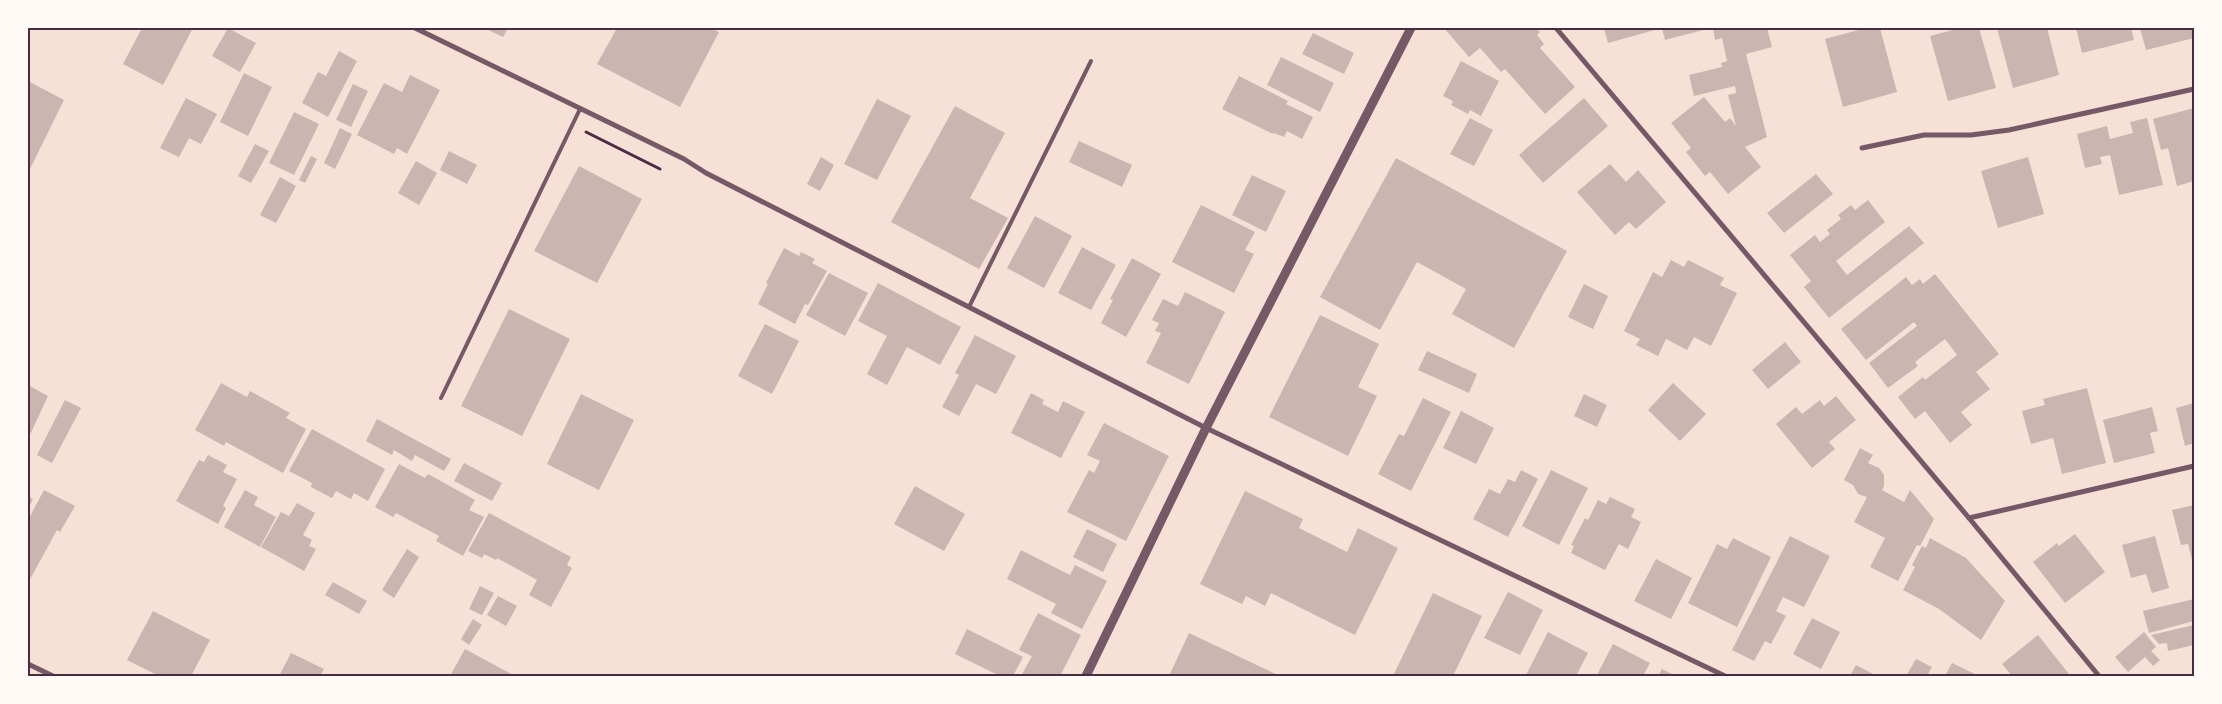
<svg xmlns="http://www.w3.org/2000/svg" width="2222" height="704" viewBox="0 0 2222 704" font-family="'Crimson Pro',serif">
<rect width="100%" height="100%" fill="#f7e1d7"/>
<g fill="#ccb4b1">
<path d="M142 28H193L163 85 123 64Z"/>
<path d="M228 28 256 43 240 72 212 56Z"/>
<path d="M484 28H508L503 37Z"/>
<path d="M617 28H710L719 32 680 107 597 64Z"/>
<path d="M1444 28H1536L1540 32 1537 35 1544 44 1540 48 1575 87 1545 114 1505 69 1501 72 1480 48 1469 57Z"/>
<path d="M1604 28H1711L1665 40 1662 28 1608 43Z"/>
<path d="M1713 28H1767L1772 47 1746 54 1767 137 1745 147 1761 167 1728 194 1710 172 1705 176 1686 152 1691 148 1671 123 1704 97 1725 122 1730 118 1736 126 1728 95 1736 93 1735 86 1694 96 1689 75 1722 67 1721 63 1727 61 1722 38 1715 40Z"/>
<path d="M1866 28H1880L1897 92 1843 107 1825 39Z"/>
<path d="M1960 28H1979L1996 88 1948 101 1930 36Z"/>
<path d="M1997 28H2047L2059 75 2013 88Z"/>
<path d="M2076 28H2131L2134 40 2082 53Z"/>
<path d="M2140 28H2194V38L2146 50Z"/>
<path d="M1313 33 1354 53 1344 74 1302 54Z"/>
<path d="M339 51 357 61 328 117 302 103 318 72 326 76Z"/>
<path d="M1281 57 1334 83 1320 112 1267 85Z"/>
<path d="M1461 61 1499 81 1481 116 1470 110 1468 114 1451 105 1453 101 1443 96Z"/>
<path d="M244 73 272 87 248 136 220 122Z"/>
<path d="M410 75 440 90 407 154 397 148 394 154 357 135 384 83 402 92Z"/>
<path d="M1239 76 1288 101 1286 104 1313 117 1302 139 1287 131 1284 137 1274 133 1273 134 1222 109Z"/>
<path d="M28 81 64 100 28 173Z"/>
<path d="M353 84 368 91 351 127 336 120Z"/>
<path d="M186 98 217 114 201 144 189 138 179 157 160 148Z"/>
<path d="M1584 98 1608 126 1543 183 1519 155Z"/>
<path d="M877 99 911 116 877 180 844 164Z"/>
<path d="M955 106 1005 133 970 198 1008 218 979 269 891 222Z"/>
<path d="M2194 108V181L2177 186 2168 148 2161 150 2153 119Z"/>
<path d="M294 112 319 124 294 175 269 163Z"/>
<path d="M1470 118 1493 130 1474 166 1450 154Z"/>
<path d="M2147 118 2163 185 2119 195 2110 155 2100 157 2102 164 2085 168 2077 134 2107 126 2110 139 2133 133 2130 122Z"/>
<path d="M340 128 352 134 335 169 324 163Z"/>
<path d="M1079 141 1132 165 1122 187 1069 162Z"/>
<path d="M255 144 269 151 251 183 238 176Z"/>
<path d="M449 151 477 165 467 184 440 170Z"/>
<path d="M311 156 317 159 305 183 299 180Z"/>
<path d="M821 157 834 165 820 191 807 184Z"/>
<path d="M2028 157 2044 214 1998 228 1981 171Z"/>
<path d="M1396 158 1567 251 1514 348 1452 314 1466 289 1417 262 1380 330 1320 297Z"/>
<path d="M416 161 437 173 419 205 398 193Z"/>
<path d="M1610 164 1626 182 1638 170 1666 202 1636 229 1629 222 1615 235 1577 192Z"/>
<path d="M579 166 642 199 597 283 534 251Z"/>
<path d="M1816 174 1833 194 1784 233 1767 213Z"/>
<path d="M1252 175 1286 191 1266 232 1232 215Z"/>
<path d="M280 177 296 186 276 223 260 215Z"/>
<path d="M1868 200 1885 222 1836 261 1847 275 1909 226 1924 243 1829 318 1804 287 1811 281 1790 255 1815 235 1820 242 1830 234 1827 230 1841 219 1838 215 1851 205 1855 210Z"/>
<path d="M1201 205 1255 232 1245 250 1254 254 1234 293 1172 262Z"/>
<path d="M1035 216 1072 236 1044 288 1007 268Z"/>
<path d="M1082 247 1116 265 1091 310 1058 293Z"/>
<path d="M784 248 799 256 801 252 815 259 812 263 827 271 808 305 805 304 795 324 758 304 768 284 766 283Z"/>
<path d="M1132 258 1161 274 1126 337 1101 323 1113 300 1110 299Z"/>
<path d="M1671 260 1684 267 1688 260 1724 278 1720 285 1737 293 1711 346 1694 337 1687 350 1666 339 1658 356 1636 345 1640 339 1624 331 1653 272 1662 277Z"/>
<path d="M829 273 868 293 845 336 806 315Z"/>
<path d="M1935 274 1999 354 1976 372 1990 389 1961 412 1972 425 1950 443 1925 411 1915 419 1898 397 1923 377 1925 380 1957 355 1945 339 1915 362 1918 366 1888 388 1869 363 1917 326 1914 322 1866 360 1841 329 1906 277 1912 285 1920 279 1923 284Z"/>
<path d="M878 283 961 327 940 365 907 347 887 385 867 374 887 336 858 321Z"/>
<path d="M1584 284 1608 296 1593 329 1568 317Z"/>
<path d="M1185 292 1225 312 1189 384 1146 363 1161 333 1155 331 1159 323 1152 320 1163 299 1178 306Z"/>
<path d="M509 309 570 339 522 436 461 406Z"/>
<path d="M1320 315 1379 344 1358 387 1377 396 1348 456 1269 417Z"/>
<path d="M765 324 799 341 772 394 738 376Z"/>
<path d="M975 335 1016 356 996 394 976 384 959 416 942 407 959 375 955 373Z"/>
<path d="M1785 342 1801 362 1768 389 1752 370Z"/>
<path d="M1427 351 1477 374 1469 393 1418 370Z"/>
<path d="M221 383 247 397 250 391 290 413 286 418 306 429 283 473 226 442 224 446 195 430Z"/>
<path d="M1673 383 1706 414 1680 441 1648 410Z"/>
<path d="M28 385 48 396 28 439Z"/>
<path d="M2087 388 2106 463 2062 474 2053 438 2031 444 2022 411 2045 405 2043 399Z"/>
<path d="M1031 393 1044 400 1042 404 1058 412 1063 401 1085 412 1061 458 1011 433Z"/>
<path d="M581 394 634 420 599 490 547 464Z"/>
<path d="M1584 394 1607 405 1597 427 1574 416Z"/>
<path d="M1836 396 1856 420 1829 442 1835 449 1812 468 1776 424 1796 407 1802 414 1820 400 1824 406Z"/>
<path d="M1423 398 1451 412 1411 491 1378 474 1399 434 1404 436Z"/>
<path d="M65 400 81 408 52 463 37 455Z"/>
<path d="M2194 403V443L2185 446 2176 408Z"/>
<path d="M2152 407 2158 431 2150 433 2155 453 2114 463 2103 420Z"/>
<path d="M1461 411 1494 428 1476 464 1443 448Z"/>
<path d="M377 419 451 459 444 471 415 455 412 461 394 450 392 455 366 441Z"/>
<path d="M1104 423 1169 456 1126 541 1067 512 1089 470 1094 473 1100 461 1087 455Z"/>
<path d="M312 429 385 469 368 501 354 493 351 499 336 491 332 498 311 487 312 483 289 471Z"/>
<path d="M1860 448 1873 455 1868 463 1879 468 1884 475V486L1882 490 1904 502 1910 490 1934 519 1920 546 1917 545 1898 581 1870 567 1885 538 1854 522 1867 497 1858 494 1853 485 1844 480Z"/>
<path d="M208 455 227 465 223 472 237 479 223 506 226 508 218 524 176 501 199 460 204 462Z"/>
<path d="M464 463 502 483 492 501 454 481Z"/>
<path d="M399 464 425 478 428 474 475 500 469 510 484 517 463 556 436 541 439 536 396 513 393 517 375 507Z"/>
<path d="M1521 470 1538 479 1508 537 1473 519 1489 489 1500 494 1508 479 1515 482Z"/>
<path d="M1551 470 1588 488 1559 545 1522 526Z"/>
<path d="M915 486 965 514 944 551 894 524Z"/>
<path d="M44 490 75 506 60 532 57 530 28 583V520Z"/>
<path d="M245 490 258 497 254 505 276 517 260 547 224 527Z"/>
<path d="M1245 491 1303 519 1299 528 1347 552 1358 528 1398 548 1355 635 1271 593 1265 606 1246 596 1242 604 1200 584Z"/>
<path d="M28 496 33 499 28 509Z"/>
<path d="M1610 497 1635 509 1631 517 1641 522 1628 549 1619 544 1605 570 1571 553 1574 546 1571 545 1585 518 1588 520 1598 500 1606 504Z"/>
<path d="M297 503 315 513 303 535 312 540 309 546 316 549 304 571 261 547 281 512 289 516Z"/>
<path d="M2194 505V568L2188 544 2181 545 2172 510Z"/>
<path d="M489 513 571 557 567 565 572 568 551 607 529 595 537 580 497 558 496 560 484 554 482 558 468 551Z"/>
<path d="M1087 529 1117 544 1103 572 1073 557Z"/>
<path d="M2075 534 2105 572 2065 603 2033 562 2057 543 2059 546Z"/>
<path d="M1790 536 1830 556 1804 607 1783 597 1776 611 1786 616 1771 644 1765 641 1754 661 1732 650Z"/>
<path d="M2155 536 2169 588 2152 593 2146 574 2131 578 2122 545Z"/>
<path d="M1733 538 1771 557 1737 627 1688 603 1717 544 1727 549Z"/>
<path d="M1930 538 1966 558 2005 601 1981 640 1939 609 1903 590 1915 567 1912 565 1922 546 1926 548Z"/>
<path d="M407 549 419 557 394 598 382 590Z"/>
<path d="M1021 550 1070 575 1075 565 1107 581 1082 629 1051 613 1056 604 1007 579Z"/>
<path d="M1656 559 1692 578 1671 619 1634 601Z"/>
<path d="M333 582 367 601 359 614 325 595Z"/>
<path d="M480 586 494 593 482 615 469 609Z"/>
<path d="M1508 592 1543 610 1520 655 1484 638Z"/>
<path d="M1433 593 1482 616 1453 676H1393Z"/>
<path d="M498 596 517 606 506 626 487 615Z"/>
<path d="M2194 599V621L2149 633 2143 611Z"/>
<path d="M153 611 210 640 191 676H159L127 660Z"/>
<path d="M1038 613 1081 635 1060 676H1021L1032 656 1019 650Z"/>
<path d="M1812 618 1840 632 1821 669 1793 654Z"/>
<path d="M473 619 482 625 469 645 461 639Z"/>
<path d="M2194 625V645L2168 651 2167 643 2159 644 2151 635Z"/>
<path d="M967 629 1023 657 1013 676H1000L955 654Z"/>
<path d="M1548 632 1588 653 1576 676 1526 675Z"/>
<path d="M2144 632 2156 647 2151 651 2160 660 2153 666 2145 657 2128 672 2115 657Z"/>
<path d="M1189 633 1280 676H1169Z"/>
<path d="M2038 635 2069 674 2066 676H2012L2002 664Z"/>
<path d="M1613 644 1650 663 1643 676 1597 675Z"/>
<path d="M465 649 515 676H450Z"/>
<path d="M291 653 324 669 320 676H279Z"/>
<path d="M1916 659 1932 667 1927 676H1906Z"/>
<path d="M1952 663 1979 676H1945Z"/>
<path d="M1856 665 1877 676H1850Z"/>
<path d="M1662 669 1676 676H1658Z"/>
</g>
<g fill="none" stroke-linecap="round" stroke-linejoin="round">
<path stroke="#4a2c40" stroke-width="3" d="M586 132 660 169"/>
<g stroke="#755966" stroke-width="4">
<path d="M969 307 1091 61"/>
<path d="M441 398 580 109"/>
</g>
<g stroke="#755966" stroke-width="5">
<path d="M415 28 684 159 706 173 1206 428 1725 676"/>
<path d="M1556 28 1969 518 2099 676"/>
<path d="M1862 148 1924 135H1971L2009 130 2194 89"/>
<path d="M1969 518 2194 466"/>
<path d="M28 664 53 676"/>
</g>
<path stroke="#755966" stroke-width="9" d="M1086 676 1206 428 1411 28"/>
</g>
<rect width="2222" height="704" fill="none" stroke="#fffaf5" stroke-width="58"/>
<rect x="29" y="29" width="2164" height="646" fill="none" stroke="#4a2c40" stroke-width="2"/>
</svg>
